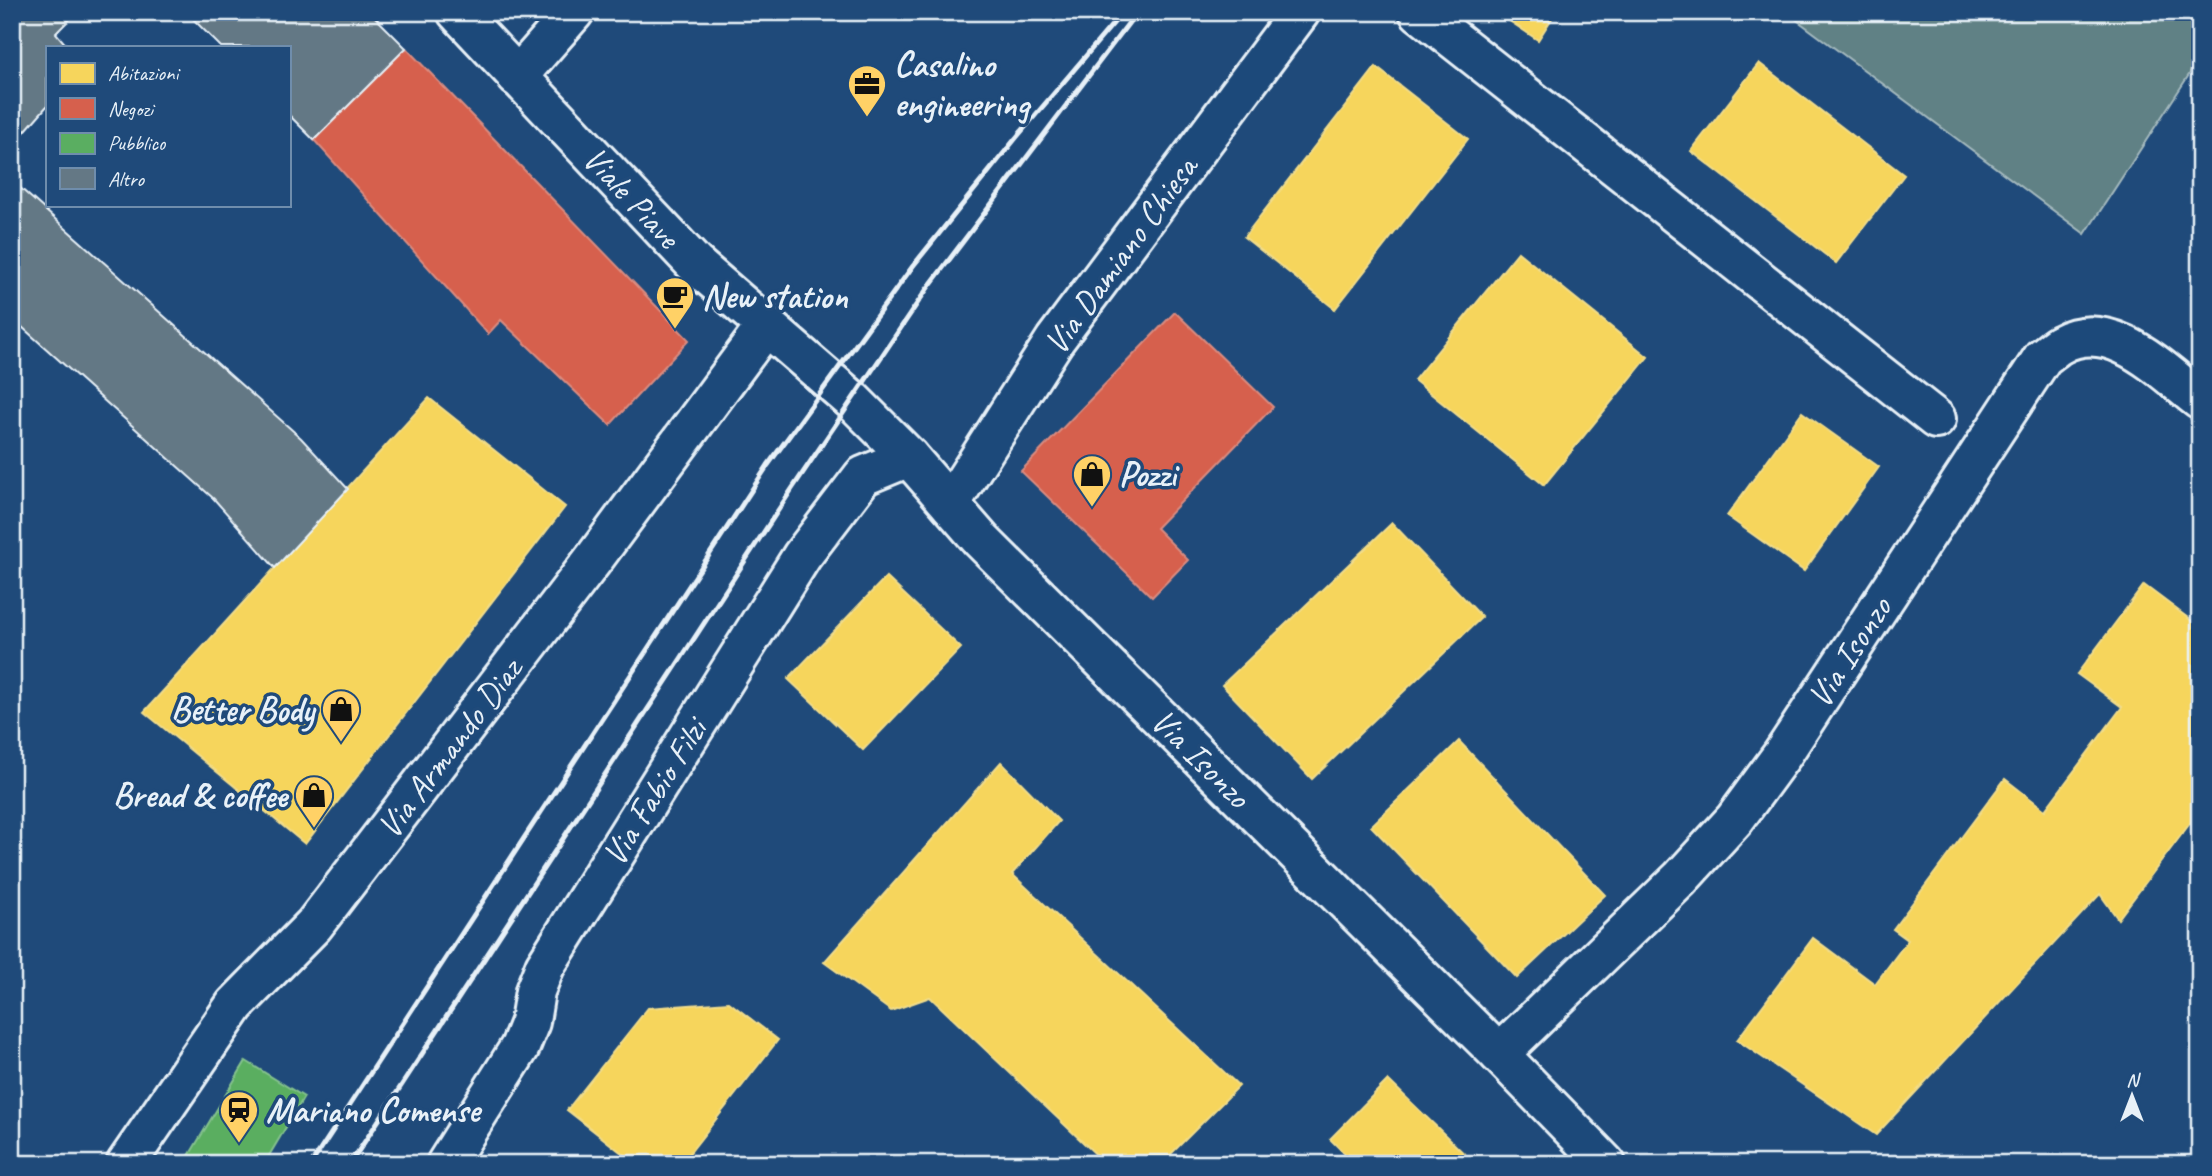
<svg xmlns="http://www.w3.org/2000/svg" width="2212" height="1176" viewBox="0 0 2212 1176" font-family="Caveat,sans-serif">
<rect width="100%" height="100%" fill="#1f4a7a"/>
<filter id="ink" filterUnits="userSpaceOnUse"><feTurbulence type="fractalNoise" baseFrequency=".0143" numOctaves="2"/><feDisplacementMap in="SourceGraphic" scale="14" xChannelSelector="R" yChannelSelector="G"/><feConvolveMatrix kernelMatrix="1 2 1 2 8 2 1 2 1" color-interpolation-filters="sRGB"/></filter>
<g filter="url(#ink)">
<path fill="#608185" stroke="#a4b9be" stroke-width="2" d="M1786 12H2200V58L2085 234Z"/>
<g fill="#f6d55c" stroke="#f2dd8b" stroke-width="2">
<path d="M1496 12H1556L1538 40Z"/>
<path d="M1759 63 1904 175 1836 263 1691 151Z"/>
<path d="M1376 67 1468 139 1335 309 1244 237Z"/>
<path d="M1518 252 1648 357 1544 485 1414 380Z"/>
<path d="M429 398 565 507 305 844 144 712Z"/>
<path d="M1802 412 1879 467 1804 571 1727 516Z"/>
<path d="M1392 523 1482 617 1312 779 1222 685Z"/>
<path d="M886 577 961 648 863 750 788 679Z"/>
<path d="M2144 585 2200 627V810L2118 919 2100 894 1876 1135 1737 1040 1813 938 1875 984 1908 940 1893 929 2005 779 2045 810 2122 707 2077 674Z"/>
<path d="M1459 741 1605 895 1517 978 1371 826Z"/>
<path d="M1001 762 1059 821 1012 874 1239 1086 1161 1164H1106L930 997 891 1011 824 962Z"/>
<path d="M729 1002 778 1040 681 1164H636L567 1110 648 1008Z"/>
<path d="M1388 1080 1475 1164H1355L1330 1139Z"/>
</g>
<g fill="#d6604d" stroke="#db8c80" stroke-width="2">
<path d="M406 48 689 340 610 425 501 320 488 334 314 140Z"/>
<path d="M1175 312 1273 407 1156 528 1188 560 1152 597 1021 471Z"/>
</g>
<path fill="#5aae61" stroke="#85c28e" stroke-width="2" d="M246 1061 304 1097 264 1164H184Z"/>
<g fill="#647885" stroke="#e8f1f8" stroke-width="2">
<path d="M12 12H77L56 33 68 47H47V106L12 146Z"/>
<path d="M186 12H370L406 48 314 140 289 115V47H221Z"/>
<path d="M18 186 301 438 348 489 275 568 214 499 12 318V193Z"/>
</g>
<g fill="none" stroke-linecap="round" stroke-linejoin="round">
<g stroke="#e8f1f8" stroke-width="44">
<g id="street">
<path d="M1419 12 1936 419"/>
<path d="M950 504 1055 340 1300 12"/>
<path d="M1499 1054 1680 879 1735 819 1782 755 2043 357C2049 353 2055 347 2061 344 2112 316 2163 372 2200 400"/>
<path d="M126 1164 235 1005 314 925 596 556 766 326"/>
<path d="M446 1164 520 1047 530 1022 535 991 545 966 802 556 863 476 909 457"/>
</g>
</g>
<g stroke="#e8f1f8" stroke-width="44">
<g id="secondary">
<path d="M457 12 695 264 852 400 909 457 981 540 1499 1054 1606 1164"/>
<path d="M517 77 574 12"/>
</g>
</g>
<use href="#street" stroke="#1f4a7a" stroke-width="38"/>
<use href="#secondary" stroke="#1f4a7a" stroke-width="38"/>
<g stroke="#e8f1f8" stroke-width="5">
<path d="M311 1164 768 465 913 266 1016 138 1123 12"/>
<path d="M350 1164 792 489 927 289 1137 12"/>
</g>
</g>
</g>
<defs>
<g id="office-pin" transform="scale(2.0125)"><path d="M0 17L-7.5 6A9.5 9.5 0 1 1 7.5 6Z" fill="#ffd166" stroke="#1f4a7a"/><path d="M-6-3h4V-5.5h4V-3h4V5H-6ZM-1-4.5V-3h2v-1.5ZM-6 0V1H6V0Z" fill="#111"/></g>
<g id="cafe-pin" transform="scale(2.0125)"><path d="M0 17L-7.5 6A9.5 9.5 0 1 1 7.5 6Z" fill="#ffd166" stroke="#1f4a7a"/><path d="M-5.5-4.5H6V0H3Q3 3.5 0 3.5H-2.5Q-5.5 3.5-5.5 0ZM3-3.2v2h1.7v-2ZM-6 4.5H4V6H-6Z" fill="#111"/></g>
<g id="shop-pin" transform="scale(2.0125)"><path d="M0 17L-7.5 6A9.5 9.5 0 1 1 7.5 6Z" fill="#ffd166" stroke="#1f4a7a"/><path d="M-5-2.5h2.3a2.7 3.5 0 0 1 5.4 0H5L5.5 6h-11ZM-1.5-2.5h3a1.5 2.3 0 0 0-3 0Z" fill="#111"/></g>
<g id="station-pin" transform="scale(2.0125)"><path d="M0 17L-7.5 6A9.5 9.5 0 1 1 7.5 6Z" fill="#ffd166" stroke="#1f4a7a"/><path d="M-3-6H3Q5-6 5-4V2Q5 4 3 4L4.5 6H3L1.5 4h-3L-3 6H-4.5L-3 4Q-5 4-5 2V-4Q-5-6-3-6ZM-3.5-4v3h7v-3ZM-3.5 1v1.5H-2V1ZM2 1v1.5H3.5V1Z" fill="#111"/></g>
</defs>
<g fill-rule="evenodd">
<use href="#office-pin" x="867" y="84"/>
<use href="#cafe-pin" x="675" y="296"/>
<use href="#shop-pin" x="1092" y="474"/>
<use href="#shop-pin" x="341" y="709"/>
<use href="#shop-pin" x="314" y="795"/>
<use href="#station-pin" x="239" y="1110"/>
</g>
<g text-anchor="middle" stroke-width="7" stroke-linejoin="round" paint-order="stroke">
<g font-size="35" font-weight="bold" fill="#e8f1f8" stroke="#1f4a7a" text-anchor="start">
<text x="894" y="76">Casalino<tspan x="894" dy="40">engineering</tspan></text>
<text x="702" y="308">New station</text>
<text x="1119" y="486">Pozzi</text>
<text x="314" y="721" text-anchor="end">Better Body</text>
<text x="287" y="807" text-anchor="end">Bread &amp; coffee</text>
<text x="266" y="1122">Mariano Comense</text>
</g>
<g font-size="35" fill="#e8f1f8" stroke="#1f4a7a">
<text transform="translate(632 197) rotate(47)" y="12">Viale Piave</text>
<text transform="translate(1120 255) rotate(-54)" y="12">Via Damiano Chiesa</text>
<text transform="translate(1849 652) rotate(-57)" y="12">Via Isonzo</text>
<text transform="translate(449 748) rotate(-53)" y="12">Via Armando Diaz</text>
<text transform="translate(1201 758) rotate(45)" y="12">Via Isonzo</text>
<text transform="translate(654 792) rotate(-58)" y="12">Via Fabio Filzi</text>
</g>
</g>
<rect width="2212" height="1176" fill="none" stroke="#1f4a7a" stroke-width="42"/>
<rect x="21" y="21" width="2170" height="1134" fill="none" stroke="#e8f1f8" stroke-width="2.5" filter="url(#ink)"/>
<rect x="46" y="46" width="245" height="161" fill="#1f4a7a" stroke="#6f8dac" stroke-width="2"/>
<rect x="60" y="63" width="35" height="21" fill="#f6d55c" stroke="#6f8dac" stroke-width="2"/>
<text x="108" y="80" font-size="21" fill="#e8f1f8">Abitazioni</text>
<rect x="60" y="98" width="35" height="21" fill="#d6604d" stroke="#6f8dac" stroke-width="2"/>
<text x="108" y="116" font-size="21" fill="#e8f1f8">Negozi</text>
<rect x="60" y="133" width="35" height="21" fill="#5aae61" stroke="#6f8dac" stroke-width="2"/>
<text x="108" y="150" font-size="21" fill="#e8f1f8">Pubblico</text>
<rect x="60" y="168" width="35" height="21" fill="#647885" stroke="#6f8dac" stroke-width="2"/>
<text x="108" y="186" font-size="21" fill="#e8f1f8">Altro</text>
<g transform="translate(2132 1096)" stroke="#1f4a7a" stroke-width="5" paint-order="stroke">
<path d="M0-5L12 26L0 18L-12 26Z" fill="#e8f1f8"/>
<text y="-10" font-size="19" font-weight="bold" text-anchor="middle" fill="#e8f1f8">N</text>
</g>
</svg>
